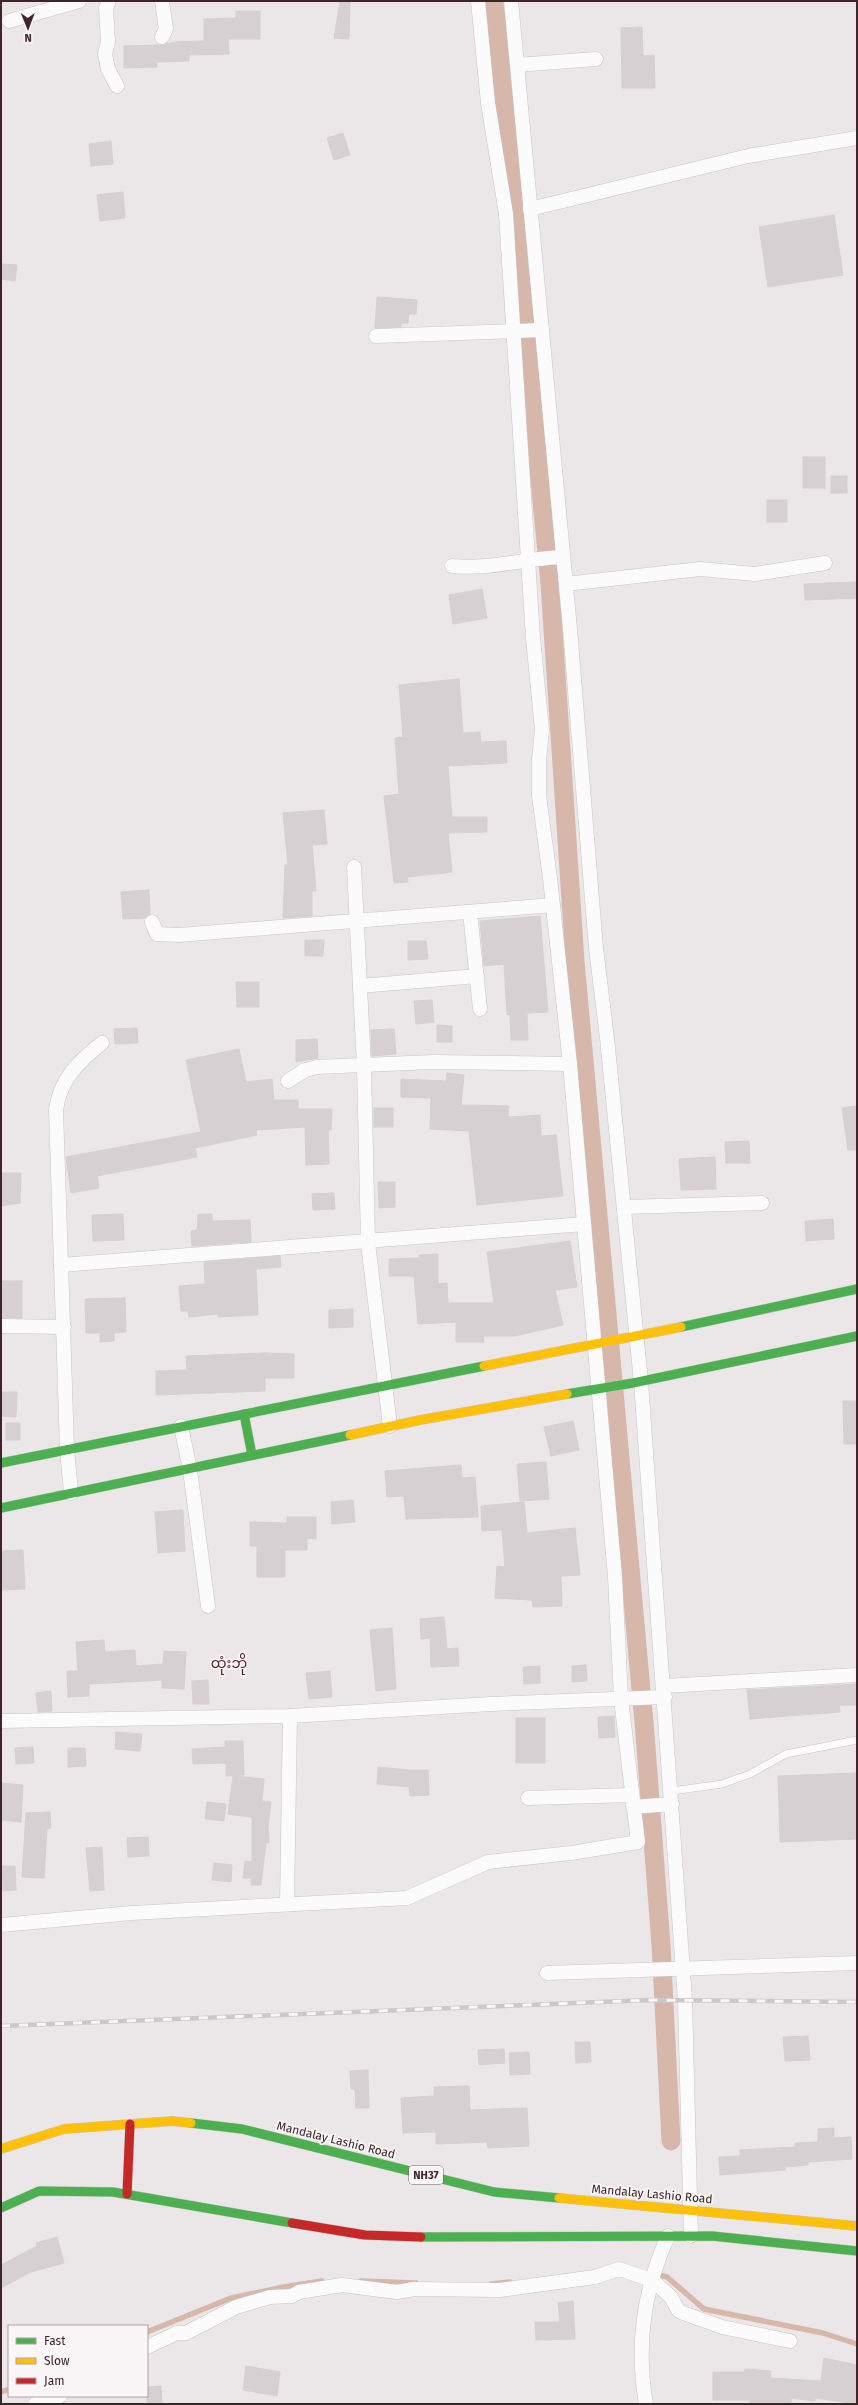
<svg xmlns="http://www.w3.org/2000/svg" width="858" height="2405" viewBox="0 0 858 2405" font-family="'Fira Sans','Noto Sans Myanmar',sans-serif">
<rect width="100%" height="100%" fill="#ebe7e8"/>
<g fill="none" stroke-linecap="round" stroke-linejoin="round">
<g stroke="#d7b7aa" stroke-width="5.5">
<path d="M655 2274 667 2277 704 2309 823 2333 857 2344"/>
<path d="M361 2281 416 2283"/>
<path d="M491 2284 510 2282"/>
<path d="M147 2332 231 2298 284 2287 322 2281"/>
<path d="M1 2392 9 2389"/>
</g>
<path stroke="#d7b7aa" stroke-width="19" d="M494 1 550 584 575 961 645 1734 661 1945 671 2141"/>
</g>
<g fill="#d6d0d3" stroke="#d4cfd1">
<path d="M340 1H350L349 39 334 38Z"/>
<path d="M236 11H260V39H228L229 54 189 55V61L157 62V67L124 68V46L162 45 175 42 204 41V19L236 18Z"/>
<path d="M642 27 643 56 654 55 655 88H622L621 28Z"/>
<path d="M343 133 350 155 334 160 327 138Z"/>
<path d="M111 141 113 164 91 166 89 144Z"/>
<path d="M123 192 125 218 100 221 97 195Z"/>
<path d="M834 215 843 275 768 287 759 227Z"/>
<path d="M2 264 17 265 15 281 1 279Z"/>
<path d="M377 297 417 300 416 314H409L408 323H401V327L375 328Z"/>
<rect x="803" y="457" width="22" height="31"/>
<rect x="831" y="476" width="16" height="17"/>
<rect x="767" y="500" width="20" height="22"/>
<path d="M857 582V598L805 600 804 584Z"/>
<path d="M482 589 487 618 453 624 449 595Z"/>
<path d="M459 679 463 733 480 732 481 742 506 741 507 763 448 766 452 817H487V832L448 833 452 872 407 877 408 882 394 883 384 796 399 794 395 738 403 737 399 685Z"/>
<path d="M324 810 327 844 312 845 316 891H312V916L283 918 285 865H288L283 813Z"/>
<path d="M149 890 150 914 145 918 123 919 121 892Z"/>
<path d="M540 916 548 1012 527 1013 528 1040H511L510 1014 507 1015 504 964 484 966 480 921Z"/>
<path d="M305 940H324L323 956H305Z"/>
<path d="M408 941H426L428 959 408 960Z"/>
<path d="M236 982H259V1007H237Z"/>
<path d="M432 1000 434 1022 416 1024 414 1001Z"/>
<path d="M437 1025 452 1026V1042H437Z"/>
<path d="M137 1028 138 1043 115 1044 114 1029Z"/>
<path d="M394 1029 396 1054 372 1056 371 1030Z"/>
<path d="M317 1039 318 1058 296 1062V1040Z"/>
<path d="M239 1049 246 1082 272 1079 274 1100H298V1109H332L331 1130H328L329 1164 306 1165 305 1127 256 1130 257 1135 195 1148 197 1157 97 1176 99 1188 71 1193 66 1157 201 1132 186 1060Z"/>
<path d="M447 1073 464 1075 461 1105 509 1106 508 1117 540 1115 541 1136 556 1135 563 1196 477 1205 469 1131 430 1129 431 1098 401 1097V1079L446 1081Z"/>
<path d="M857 1106V1150H848L842 1108Z"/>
<rect x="374" y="1108" width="19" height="19"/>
<path d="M749 1141 750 1163H726L725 1142Z"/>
<path d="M715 1157 716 1189 681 1190 679 1159Z"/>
<path d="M1 1173H21L20 1203 1 1206Z"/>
<path d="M378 1182H395V1207L379 1208Z"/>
<path d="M334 1193 335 1209 313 1210 312 1194Z"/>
<path d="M123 1214 124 1240 93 1241 92 1215Z"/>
<path d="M198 1214H212V1221L250 1220 251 1242 192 1246 191 1231 197 1230Z"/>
<path d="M833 1219 834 1239 806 1241 805 1221Z"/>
<path d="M570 1241 577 1287 555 1290 563 1325 515 1336H483L484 1342H456V1322L418 1324 414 1276H389V1259L419 1258V1255L438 1254V1284L447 1283 448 1303H494L487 1252Z"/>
<path d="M280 1256 281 1267 256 1269 258 1315 218 1317V1314L189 1317 188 1311H181L179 1286 205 1284 204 1262Z"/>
<rect x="1" y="1281" width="21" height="37"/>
<path d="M125 1298 126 1332 114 1333V1341L100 1342V1333H86L85 1299Z"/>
<path d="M353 1309V1327L329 1328V1310Z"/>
<path d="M264 1353 294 1354V1378H265V1391L156 1395V1371L187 1370 186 1356Z"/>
<path d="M1 1392H17L16 1417 1 1416Z"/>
<path d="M843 1401H857V1444H844Z"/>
<path d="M573 1421 579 1450 551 1456 544 1427Z"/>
<rect x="6" y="1423" width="14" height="17"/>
<path d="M546 1462 549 1499 520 1501 517 1464Z"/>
<path d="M461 1465 462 1478 475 1477 478 1517 406 1519 404 1496 387 1497 385 1471Z"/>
<path d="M353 1500 355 1522 332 1524 331 1502Z"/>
<path d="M524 1502 527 1533 575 1528 580 1575 561 1576 562 1606 533 1607 532 1600 495 1598 497 1566 505 1567 502 1530 482 1531 481 1506Z"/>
<path d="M183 1510 185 1551 158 1553 155 1512Z"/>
<path d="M287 1517H316V1539L307 1538V1550H285V1577H257V1546H250V1522L287 1523Z"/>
<path d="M23 1550 25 1589 1 1590V1551Z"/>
<path d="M444 1617 447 1649 458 1648 459 1666 431 1667 430 1638 421 1639 420 1619Z"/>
<path d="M392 1628 396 1689 376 1691 370 1630Z"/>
<path d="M104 1640 105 1652 135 1650 136 1666 163 1664 164 1651 186 1652 184 1689 162 1688V1680L89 1684V1696L68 1697 67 1671H78L76 1642Z"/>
<path d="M586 1665 587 1681 572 1682V1666Z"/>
<path d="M540 1666V1683L524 1684 523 1667Z"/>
<path d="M330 1671 332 1697 309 1699 306 1673Z"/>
<path d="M208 1680 209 1704H193L192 1681Z"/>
<path d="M857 1684V1705H839L840 1712 750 1719 747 1690Z"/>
<path d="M51 1691 52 1711 38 1712 36 1693Z"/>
<path d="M614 1716 615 1737 599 1738 598 1717Z"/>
<rect x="516" y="1718" width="29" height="45"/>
<path d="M116 1732 142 1734 140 1751 115 1749Z"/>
<path d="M225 1741H243L244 1775 226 1776V1763L193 1764 192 1749 225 1747Z"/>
<path d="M33 1747 34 1763 16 1764 15 1748Z"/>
<path d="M68 1748H85L86 1766 68 1767Z"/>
<path d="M378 1767 409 1770H428L429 1795 410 1796 409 1787 377 1784Z"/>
<path d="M857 1773V1839L780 1842 778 1776Z"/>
<path d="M233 1776 264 1779 262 1801 271 1802 268 1827 269 1843H266L261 1885H251V1878H243L245 1861 252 1862V1817L228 1814Z"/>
<path d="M1 1783 23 1785 21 1822 1 1820Z"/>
<path d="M207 1802 226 1804 224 1821 205 1819Z"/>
<path d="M50 1812 51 1828 47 1829 44 1878 22 1877 26 1813Z"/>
<path d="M148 1837 149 1856 128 1857 127 1838Z"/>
<path d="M102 1847 104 1890 90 1891 86 1848Z"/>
<path d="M214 1863 232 1865 231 1882 212 1880Z"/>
<path d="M2 1866H15L16 1890 3 1891Z"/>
<path d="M808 2036 810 2060 785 2061 783 2037Z"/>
<path d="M575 2042H590L591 2062 576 2063Z"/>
<path d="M504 2049 505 2063 479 2065 478 2050Z"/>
<path d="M529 2052 530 2074 510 2075 509 2053Z"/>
<path d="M368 2070 369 2108H356L355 2089H351L350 2071Z"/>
<path d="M469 2086 470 2110 527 2108 529 2146 488 2148 487 2142 436 2144V2132L403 2133 401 2098 434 2096V2087Z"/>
<path d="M834 2128V2138L851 2137 852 2159 808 2162V2165L785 2167V2170L720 2175 719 2157 740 2156V2150L795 2147V2143L818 2142V2129Z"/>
<path d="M57 2237 64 2263 31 2272 1 2288V2265L37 2246 36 2243Z"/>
<path d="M573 2301 575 2339 536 2340 535 2322H560L558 2303Z"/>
<path d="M824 2358 857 2365V2404L815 2398V2401L791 2398V2404H750V2400H713V2372H744L745 2369 771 2371 770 2378 821 2381Z"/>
<path d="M246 2366 280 2372 277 2396 243 2390Z"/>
<path d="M161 2386 162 2404H147V2387Z"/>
</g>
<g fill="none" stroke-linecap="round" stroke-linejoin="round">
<g stroke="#c8c4c5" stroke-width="8">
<path id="lane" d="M672 1791 722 1784 750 1774 786 1754 857 1740"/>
</g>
<g stroke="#c8c4c5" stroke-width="15">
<g id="street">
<path d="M109 1 106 8 108 42 105 54 108 69 117 86"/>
<path d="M511 1 570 629 596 948 607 1038 641 1382 685 2000 691 2236"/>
<path d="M9 21 79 1"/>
<path d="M162 37 166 29 162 1"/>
<path d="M517 65 596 59"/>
<path d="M530 209 748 156 857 138"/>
<path d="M376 336 542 330"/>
<path d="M452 566C490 570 526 558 563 557"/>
<path d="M566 584 700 569 755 574 825 563"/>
<path d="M354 867 364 1066 368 1243 390 1426"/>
<path d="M470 912 480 1009"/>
<path d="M152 922 157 934 179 935 553 905"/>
<path d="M360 986 477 976"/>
<path d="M288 1081 305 1070 317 1067 433 1062 570 1064"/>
<path d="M624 1207 762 1203"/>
<path d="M61 1265 584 1224"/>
<path d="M1 1326 64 1327"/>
<path d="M181 1426 190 1470 208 1606"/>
<path d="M71 1493 67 1449 56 1110C60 1079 79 1061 102 1043"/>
<path d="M664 1686 857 1675"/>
<path d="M1 1721 290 1716 491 1704 665 1697"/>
<path d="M528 1798 632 1795"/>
<path d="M633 1807 672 1804"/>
<path d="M287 1904 290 1716"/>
<path d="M1 1925 132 1913 407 1898 488 1862 571 1853 638 1842 621 1699 615 1577 570 1064 550 878 539 796V760L542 730 533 638 506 214 488 103 478 1"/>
<path d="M547 1973 857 1963"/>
<path d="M147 2347 177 2333H186L236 2307 270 2297 292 2296 299 2292 342 2285 397 2292 414 2289 500 2290 595 2277 619 2269 652 2280 671 2297 678 2310 683 2313 722 2327 790 2341"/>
<path d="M35 2404 60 2396"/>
<path d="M646 2404C636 2347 644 2289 668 2236"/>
</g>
</g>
<g stroke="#cac2c4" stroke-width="10">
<g id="fast">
<path d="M681 1327 857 1289"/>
<path d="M567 1394 633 1383 857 1336"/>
<path d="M244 1414 252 1455"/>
<path d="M1 1463 484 1366"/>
<path d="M1 1508 350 1435"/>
<path d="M191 2123 242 2129 494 2192 559 2198"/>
<path d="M1 2208 39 2191 113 2192 292 2223"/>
<path d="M421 2237 712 2236 857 2251"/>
</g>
</g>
<g stroke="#cac2c4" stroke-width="10">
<g id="slow">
<path d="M484 1366 681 1327"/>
<path d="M350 1435 420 1420 567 1394"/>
<path d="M1 2149 64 2129 172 2121 191 2123"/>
<path d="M559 2198 857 2226"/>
</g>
</g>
<g stroke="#cac2c4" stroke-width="10">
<g id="jam">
<path d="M127 2194 130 2124"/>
<path d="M292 2223 365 2235 421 2237"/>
</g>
</g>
<use href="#lane" stroke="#fcfbfc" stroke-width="7"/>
<use href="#street" stroke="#fcfbfc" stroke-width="14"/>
<use href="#fast" stroke="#4caf50" stroke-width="9"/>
<use href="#slow" stroke="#ffc107" stroke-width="9"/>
<use href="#jam" stroke="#c62828" stroke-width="9"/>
<g stroke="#ccc8c9" stroke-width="4.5">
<path id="rail" d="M1 2026 651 2000 857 2002"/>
</g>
<use href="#rail" stroke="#faf5f7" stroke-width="3" stroke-dasharray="9" stroke-linecap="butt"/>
</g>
<g text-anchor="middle" stroke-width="3.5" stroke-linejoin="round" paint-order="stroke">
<rect fill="#faf5f7" stroke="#766366" stroke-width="1" x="409" y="2166" width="34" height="18" rx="3"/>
<g font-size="11" font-weight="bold" fill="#3e2528">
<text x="426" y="2179">NH37</text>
</g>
<g font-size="12" fill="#3e2528" stroke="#faf5f7">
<text transform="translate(336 2140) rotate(14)" y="4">Mandalay Lashio Road</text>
<text transform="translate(652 2194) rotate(5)" y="4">Mandalay Lashio Road</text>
</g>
<g font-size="14" fill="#4f2226" stroke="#faf5f7">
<text x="229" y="1668">ထုံးဘို</text>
</g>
</g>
<rect width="858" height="2405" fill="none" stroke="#3e2528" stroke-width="4"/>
<rect x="8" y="2325" width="140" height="72" fill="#faf5f7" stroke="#afa2a4"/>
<rect x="16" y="2338" width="20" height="6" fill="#4caf50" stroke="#afa2a4"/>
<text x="44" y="2345" font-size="12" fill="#3e2528">Fast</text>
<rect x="16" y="2358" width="20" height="6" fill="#ffc107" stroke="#afa2a4"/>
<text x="44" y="2365" font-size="12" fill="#3e2528">Slow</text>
<rect x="16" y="2378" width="20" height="6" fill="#c62828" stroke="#afa2a4"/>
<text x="44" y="2385" font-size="12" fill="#3e2528">Jam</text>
<g transform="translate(28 28) rotate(179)" stroke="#faf5f7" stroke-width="3" paint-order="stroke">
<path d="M0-3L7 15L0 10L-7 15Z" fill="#3e2528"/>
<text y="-6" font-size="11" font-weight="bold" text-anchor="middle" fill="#3e2528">N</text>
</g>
</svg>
